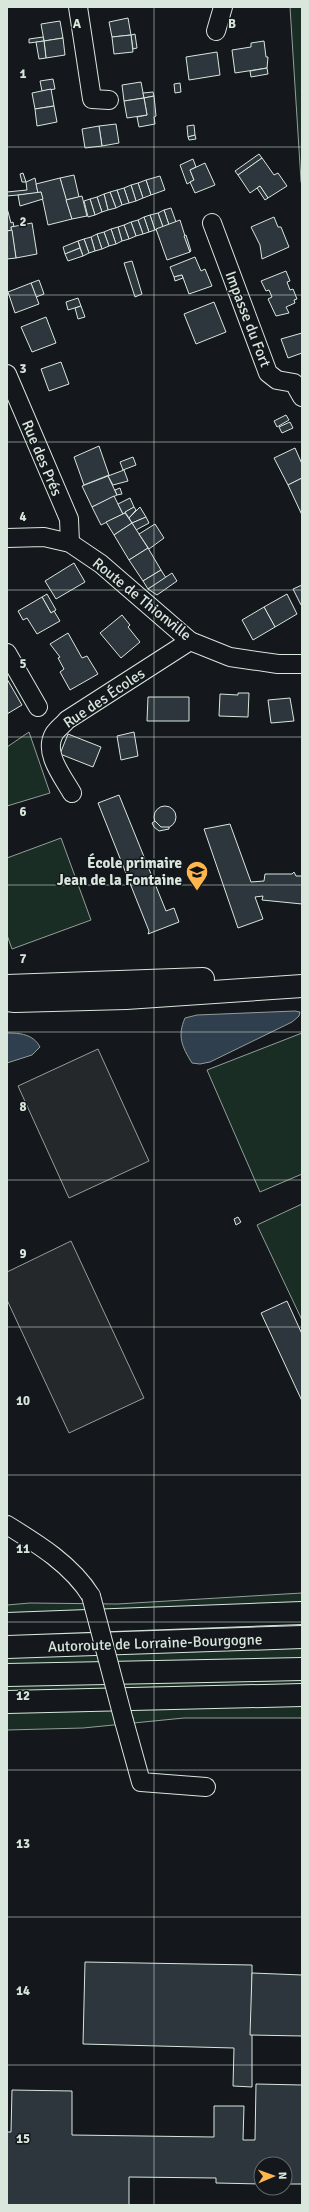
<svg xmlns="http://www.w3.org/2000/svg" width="309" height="2212" viewBox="0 0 309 2212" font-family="Signika,sans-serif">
<rect width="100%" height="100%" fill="#14181c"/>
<g fill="#1a2d24" stroke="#939e99">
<path d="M290 7H302V186L301 181Z"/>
<path d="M29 732 50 793 7 806V747Z"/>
<path d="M61 838 91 920 12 949 7 935V858Z"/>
<path d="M302 1033V1174L260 1192 207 1070Z"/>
<path d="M302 1204V1320L257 1225Z"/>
<path d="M302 1593V1718H184L83 1728 7 1730V1605L30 1603 117 1604Z"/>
</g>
<g fill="#24282b" stroke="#939e99">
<path d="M98 1049 149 1161 69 1198 18 1086Z"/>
<path d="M71 1241 144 1398 69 1433 7 1300V1272Z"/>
</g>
<g fill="#2f3f4d" stroke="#939e99">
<path d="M295 1011 300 1012 299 1016 292 1022 210 1062 200 1064 192 1063C182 1047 177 1036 185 1018L197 1015Z"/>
<path d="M7 1033C20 1033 33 1034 40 1047L32 1055 7 1063Z"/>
</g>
<g fill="#2c363c" stroke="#d8e6dc">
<path d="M128 18 131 35 112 37 109 22Z"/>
<path d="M60 21 63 38 44 41 41 24Z"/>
<path d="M135 34 137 48 133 49 131 35Z"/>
<path d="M131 35 133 52 114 54 112 37Z"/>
<path d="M43 37 44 41 29 43V39Z"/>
<path d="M63 38 65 55 46 58 44 41Z"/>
<path d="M44 41 46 58 39 59 36 42Z"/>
<path d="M264 41 266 57H268L267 68 235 73 232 50 251 47V43Z"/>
<path d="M217 52 220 75 189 80 186 57Z"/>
<path d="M267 68 268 74 251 77 250 71Z"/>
<path d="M53 79 55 89 42 91 40 81Z"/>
<path d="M141 82 144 98 124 101 122 85Z"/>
<path d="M180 83 181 92 175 93 174 84Z"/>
<path d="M51 89 54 106 35 109 32 93Z"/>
<path d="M153 92 154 96 144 98 143 93Z"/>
<path d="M154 96 156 116 154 117 155 124 139 127 137 117 147 115 144 98Z"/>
<path d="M144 98 147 115 127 118 124 101Z"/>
<path d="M54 106 57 122 37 126 35 109Z"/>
<path d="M116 124 119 143 102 146 99 126Z"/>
<path d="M194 125 195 135 188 137 187 126Z"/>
<path d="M99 126 102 146 85 148 82 129Z"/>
<path d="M195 135 196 139 189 140 188 137Z"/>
<path d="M259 154 262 158 238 175 235 171Z"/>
<path d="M262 158 274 175 278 173 287 186 268 198 260 186 250 193 238 175Z"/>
<path d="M193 159 196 167 190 170 194 180 187 184 180 165Z"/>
<path d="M205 163 215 185 195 193 190 182 194 180 190 170Z"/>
<path d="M23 173 26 182H22L20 174Z"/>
<path d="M74 175 79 197 66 200 60 178Z"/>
<path d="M160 176 165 190 151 195 146 180Z"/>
<path d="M35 178 38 193 7 196V192L27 190 26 182Z"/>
<path d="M60 178 72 219 48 225 41 192 38 193 36 184Z"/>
<path d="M146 180 151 195 143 198 138 183Z"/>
<path d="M138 183 143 198 136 201 131 185Z"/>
<path d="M131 185 136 201 129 203 124 188Z"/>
<path d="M260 186 268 198 265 200 257 188Z"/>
<path d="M124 188 129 203 122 205 117 190Z"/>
<path d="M117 190 122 205 116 208 110 192Z"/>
<path d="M41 192 43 199 20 206 18 195Z"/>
<path d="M110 192 116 208 108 210 104 194Z"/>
<path d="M104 194 108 210 102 212 97 197Z"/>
<path d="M82 196 87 216 72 219 66 200Z"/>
<path d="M97 197 102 212 95 215 90 199Z"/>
<path d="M90 199 95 215 88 217 84 201Z"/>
<path d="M7 208 11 223 13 222 14 227H11L12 230 7 231Z"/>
<path d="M171 208 176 222 169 225 164 210Z"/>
<path d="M164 210 169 225 163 227 158 213Z"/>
<path d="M158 213 163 227 155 230 150 215Z"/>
<path d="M150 215 155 230 149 232 144 217Z"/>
<path d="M144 217 149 232 143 234 138 220Z"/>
<path d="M274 217 278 227H281L289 247 262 259 260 245 251 227Z"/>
<path d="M138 220 143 234 136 236 131 222Z"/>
<path d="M180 220 190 252 167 260 156 229Z"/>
<path d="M131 222 136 236 129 239 124 225Z"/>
<path d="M32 223 37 254 16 258 11 227Z"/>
<path d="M124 225 129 239 122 241 118 227Z"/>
<path d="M118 227 122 241 116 244 111 229Z"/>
<path d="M111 229 116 244 109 246 104 232Z"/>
<path d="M12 230 16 258 7 259V231Z"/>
<path d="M104 232 109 246 102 249 97 234Z"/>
<path d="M97 234 102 249 95 251 91 237Z"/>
<path d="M186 235 191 251 190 252 184 236Z"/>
<path d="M91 237 95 251 89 253 84 239Z"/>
<path d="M84 239 89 253 83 256 78 241Z"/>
<path d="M78 241 80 248 65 254 63 247Z"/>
<path d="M80 248 83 256 68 261 65 254Z"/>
<path d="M195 257 201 271 205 269 212 286 189 294 182 275 174 277 170 267Z"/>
<path d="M132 261 142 294 135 297 124 263Z"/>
<path d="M286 271 290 281 287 282 290 290 293 289 297 299 294 300 295 303 286 307 289 313 276 316 268 299 272 297 269 290 266 291 261 281Z"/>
<path d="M182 275 183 278 175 281 174 277Z"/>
<path d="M39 280 44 294 36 297 31 283Z"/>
<path d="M31 283 39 304 15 313 8 292Z"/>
<path d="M78 298 81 306 68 310 66 302Z"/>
<path d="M214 302 226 332 196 344 184 314Z"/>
<path d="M81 306 85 317 78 319 75 308Z"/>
<path d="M46 317 56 343 32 352 21 327Z"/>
<path d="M302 333V353L288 358 281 339Z"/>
<path d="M61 362 69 384 49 391 41 369Z"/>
<path d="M286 415 289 420 277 427 274 421Z"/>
<path d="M290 422 293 428 282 433 279 427Z"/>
<path d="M99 446 109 475 84 485 74 457Z"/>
<path d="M295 448 302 464V478L288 485 274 458Z"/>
<path d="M133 457 136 465 123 470 120 462Z"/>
<path d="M124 470 128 481 113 485 108 476Z"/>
<path d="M108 476 117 495 92 507 82 486Z"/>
<path d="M302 478V515L288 485Z"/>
<path d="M120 488 122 494 117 495 115 490Z"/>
<path d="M114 496 123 514 101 525 92 507Z"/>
<path d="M130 498 134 507 123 514 118 504Z"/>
<path d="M134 507 136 510 129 518 125 512Z"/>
<path d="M140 507 146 517 132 523 129 518Z"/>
<path d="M125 513 132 523 114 535 106 522Z"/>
<path d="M146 517 149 523 136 530 132 523Z"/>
<path d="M132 523 148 548 129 560 114 535Z"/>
<path d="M155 524 164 538 149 549 139 534Z"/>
<path d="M148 548 161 570 143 581 129 560Z"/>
<path d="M74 563 85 582 56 599 45 581Z"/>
<path d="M161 570 166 578 148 589 143 581Z"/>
<path d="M172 573 177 581 157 595 148 589Z"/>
<path d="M302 585V605H301L293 589Z"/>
<path d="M47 594 56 610 51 613 42 597Z"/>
<path d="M287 594 297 614 275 627 264 607Z"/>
<path d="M42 597 51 613 54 611 60 621 37 634 27 618 23 620 18 611Z"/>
<path d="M264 607 275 627 253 640 242 620Z"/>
<path d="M122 615 130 625 128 627 140 642 121 658 100 633Z"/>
<path d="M68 633 82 658 87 656 98 674 70 690 60 672 64 669 58 658 60 657 50 644Z"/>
<path d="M7 679 22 705 7 714Z"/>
<path d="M238 693H249L248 717 219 716 220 694 238 695Z"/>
<path d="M148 697H189V721H147Z"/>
<path d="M290 698 294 721 271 723 268 700Z"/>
<path d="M134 732 138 756 121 760 117 736Z"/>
<path d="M68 734 101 747 93 767 60 754Z"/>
<path d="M119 795 166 911 174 908 179 922 148 934 149 931 98 803Z"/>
<circle cx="165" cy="817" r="11"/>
<path d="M155 821 161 827H169V829L159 831 154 827 152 823Z"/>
<path d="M230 824 251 882 264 881 265 874H292L294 872 296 876H302V904L262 900 263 896 255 897 263 919 238 928 204 829Z"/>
<path d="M238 1217 241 1222 236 1225 234 1219Z"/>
<path d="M287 1301 302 1334V1401L261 1313Z"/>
<path d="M85 1962 252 1965V2087L233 2086 234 2048 83 2044Z"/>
<path d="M252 1973 302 1975V2036L250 2035Z"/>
<path d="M256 2084 302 2085V2184H285V2164H261V2184L216 2183V2178L129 2177V2205H7V2132H11L12 2090 72 2091V2135L214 2137V2106H244L243 2140H255Z"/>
</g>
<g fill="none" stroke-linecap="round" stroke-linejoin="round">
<g stroke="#d8e6dc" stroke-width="20">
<g id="minor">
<path d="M78 7 92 99 109 100"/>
<path d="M216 31 223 7"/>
<path d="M212 223 268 373 277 380 294 383 302 397"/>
<path d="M7 374 69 519 70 543"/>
<path d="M7 538 44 537 70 543 101 564 190 641 230 657 278 664H302"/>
<path d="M7 653 38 707"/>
<path d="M72 793C63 777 43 753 54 734 57 729 63 725 67 720L190 641"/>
<path d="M7 1525C38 1544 72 1565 91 1596"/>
<path d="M124 1721 141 1782 206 1787"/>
</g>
</g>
<g stroke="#d8e6dc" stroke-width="24">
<g id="major">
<path d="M7 986 203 979"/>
<path d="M7 1000 15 1001 126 998 302 986"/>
</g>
</g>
<g stroke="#d8e6dc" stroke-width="24">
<g id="highway">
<path d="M7 1624 302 1613"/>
<path d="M7 1647 302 1637"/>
<path d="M7 1675 302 1669"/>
<path d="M7 1702 302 1695"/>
</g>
</g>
<use href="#minor" stroke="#14181c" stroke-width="18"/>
<use href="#major" stroke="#14181c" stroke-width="22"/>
<use href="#highway" stroke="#14181c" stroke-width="22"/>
<g stroke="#d8e6dc" stroke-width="20" stroke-linecap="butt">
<path id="minor-bridge" d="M91 1596 124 1721"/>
</g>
<use href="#minor-bridge" stroke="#14181c" stroke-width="18"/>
</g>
<path fill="none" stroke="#d8e6dc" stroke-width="1" stroke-opacity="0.55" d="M154 7V2205M7 147H302M7 295H302M7 442H302M7 590H302M7 737H302M7 885H302M7 1032H302M7 1180H302M7 1327H302M7 1475H302M7 1622H302M7 1770H302M7 1917H302M7 2065H302"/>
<defs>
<g id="school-pin" transform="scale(1.15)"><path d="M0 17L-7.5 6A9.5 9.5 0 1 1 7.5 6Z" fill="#ffb74d" stroke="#14181c"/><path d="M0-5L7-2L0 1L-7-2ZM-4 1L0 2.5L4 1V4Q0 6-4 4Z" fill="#111"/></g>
</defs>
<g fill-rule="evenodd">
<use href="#school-pin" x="197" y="872"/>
</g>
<g text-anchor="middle" stroke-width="3" stroke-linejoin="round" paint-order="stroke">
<g font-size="15" fill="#d8e6dc" stroke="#14181c">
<text transform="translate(248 319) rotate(69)" y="5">Impasse du Fort</text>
<text transform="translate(42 458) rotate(67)" y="5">Rue des Prés</text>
<text transform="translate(142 599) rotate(39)" y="5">Route de Thionville</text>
<text transform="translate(104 698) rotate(-34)" y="5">Rue des Écoles</text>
<text transform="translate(155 1643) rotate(-2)" y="5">Autoroute de Lorraine-Bourgogne</text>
</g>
<g font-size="15" font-weight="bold" fill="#d8e6dc" stroke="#14181c" text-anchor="end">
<text x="182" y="868">École primaire<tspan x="182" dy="17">Jean de la Fontaine</tspan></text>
</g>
</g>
<g font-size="13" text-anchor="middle" font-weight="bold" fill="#d8e6dc" stroke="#14181c" stroke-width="3" stroke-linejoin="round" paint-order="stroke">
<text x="77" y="28">A</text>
<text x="232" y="28">B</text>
<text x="23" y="78">1</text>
<text x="23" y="226">2</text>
<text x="23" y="373">3</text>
<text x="23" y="521">4</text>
<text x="23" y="668">5</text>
<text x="23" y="816">6</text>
<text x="23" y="963">7</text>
<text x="23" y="1111">8</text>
<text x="23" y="1258">9</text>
<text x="23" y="1405">10</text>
<text x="23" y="1553">11</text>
<text x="23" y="1700">12</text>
<text x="23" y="1848">13</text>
<text x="23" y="1995">14</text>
<text x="23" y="2143">15</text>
</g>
<rect width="309" height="2212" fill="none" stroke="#d8e6dc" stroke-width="16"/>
<g transform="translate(273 2176) rotate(88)"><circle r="19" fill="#14181c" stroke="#626a69"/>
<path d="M0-3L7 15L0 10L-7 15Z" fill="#ffb74d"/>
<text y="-6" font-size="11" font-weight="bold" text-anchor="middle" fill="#d8e6dc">N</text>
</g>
</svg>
